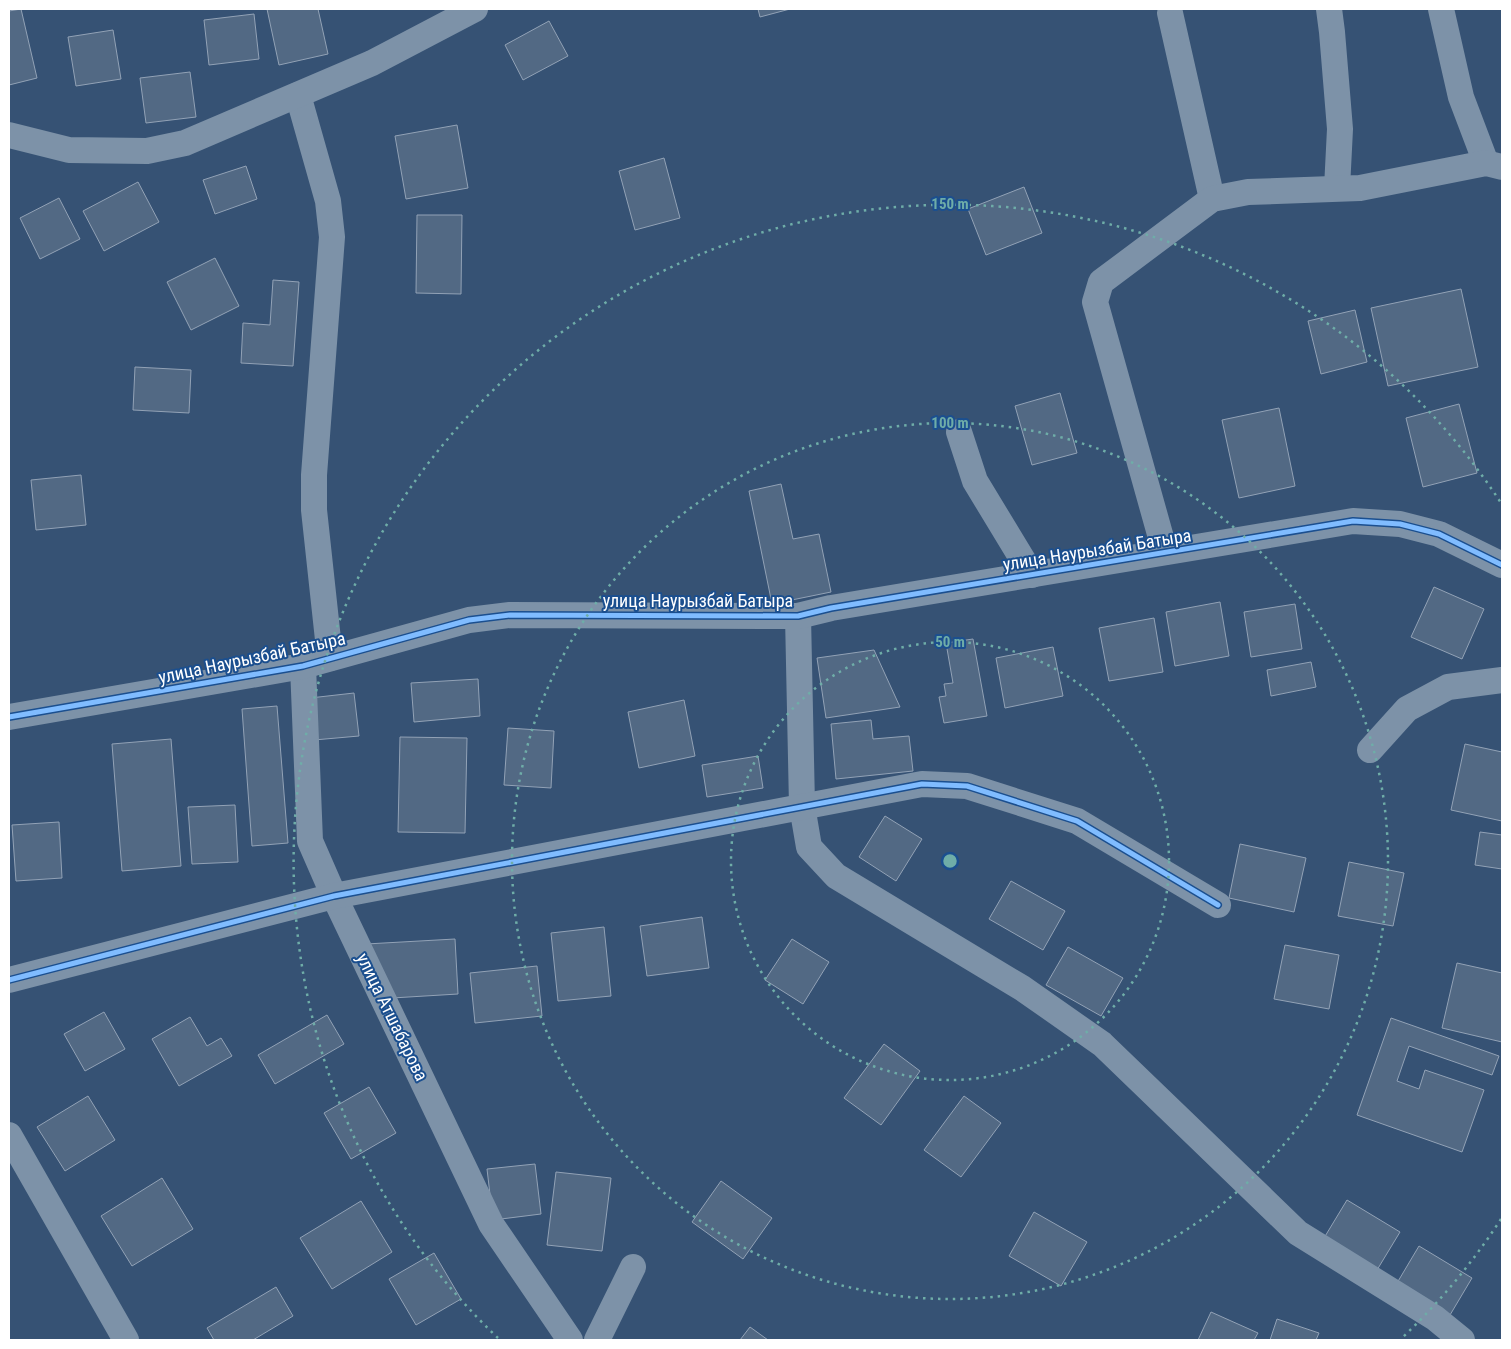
<svg xmlns="http://www.w3.org/2000/svg" width="1511" height="1349" viewBox="0 0 1511 1349" font-family="'Roboto Condensed',sans-serif">
<rect width="100%" height="100%" fill="#365274"/>
<g fill="#526984" stroke="#92a2b6">
<path d="M21 9 37 78 9 85V11Z"/>
<path d="M267 9H318L328 54 279 65Z"/>
<path d="M758 9H790L760 17Z"/>
<path d="M254 14 259 59 209 65 204 20Z"/>
<path d="M549 21 568 56 523 80 505 45Z"/>
<path d="M113 30 121 79 76 86 68 37Z"/>
<path d="M190 72 196 117 146 123 140 78Z"/>
<path d="M457 125 468 188 406 199 395 136Z"/>
<path d="M664 158 680 218 635 230 619 171Z"/>
<path d="M246 166 257 199 215 214 203 180Z"/>
<path d="M138 182 159 222 104 251 83 211Z"/>
<path d="M1024 187 1042 233 986 255 968 209Z"/>
<path d="M59 198 80 239 40 259 20 218Z"/>
<path d="M417 215H462L461 294 416 293Z"/>
<path d="M215 258 239 306 191 330 167 282Z"/>
<path d="M273 280 299 282 293 366 241 363 243 323 270 325Z"/>
<path d="M1461 289 1478 367 1388 386 1371 308Z"/>
<path d="M1355 310 1367 362 1321 374 1308 321Z"/>
<path d="M135 367 191 370 189 413 133 410Z"/>
<path d="M1060 393 1077 453 1032 465 1015 406Z"/>
<path d="M1459 404 1477 473 1423 487 1406 418Z"/>
<path d="M1279 408 1295 486 1239 498 1222 420Z"/>
<path d="M81 475 86 525 36 530 31 480Z"/>
<path d="M781 484 793 539 819 534 831 592 772 604 749 491Z"/>
<path d="M1434 587 1484 609 1462 659 1411 637Z"/>
<path d="M1220 602 1229 656 1175 666 1166 612Z"/>
<path d="M1295 604 1302 649 1251 657 1244 612Z"/>
<path d="M1154 618 1163 672 1109 681 1099 628Z"/>
<path d="M973 639 987 716 944 723 939 697 946 696 944 684 953 683 946 643Z"/>
<path d="M1053 647 1063 696 1005 708 996 658Z"/>
<path d="M874 650 900 707 826 718 817 658Z"/>
<path d="M1311 662 1316 687 1271 696 1267 670Z"/>
<path d="M478 679 480 716 414 722 411 683Z"/>
<path d="M354 693 359 736 314 740 310 698Z"/>
<path d="M684 700 695 756 639 768 628 712Z"/>
<path d="M277 706 288 843 252 846 242 709Z"/>
<path d="M871 720 873 739 909 736 913 771 836 779 831 724Z"/>
<path d="M508 728 554 731 551 788 504 785Z"/>
<path d="M400 737 467 738 465 833 398 832Z"/>
<path d="M171 739 181 866 122 871 112 744Z"/>
<path d="M1465 744 1502 752V821L1451 810Z"/>
<path d="M758 756 763 788 707 797 702 765Z"/>
<path d="M235 805 238 862 192 864 188 807Z"/>
<path d="M885 816 922 839 896 881 859 857Z"/>
<path d="M59 822 62 878 16 881 12 825Z"/>
<path d="M1480 832 1502 835V869L1475 865Z"/>
<path d="M1240 844 1306 858 1294 912 1229 898Z"/>
<path d="M1349 862 1404 873 1393 926 1338 916Z"/>
<path d="M1011 881 1065 911 1043 950 989 919Z"/>
<path d="M702 917 709 968 647 976 640 926Z"/>
<path d="M604 927 611 996 558 1001 551 933Z"/>
<path d="M455 939 458 994 392 998 366 944Z"/>
<path d="M792 939 829 962 803 1004 765 980Z"/>
<path d="M1285 945 1339 955 1329 1009 1274 999Z"/>
<path d="M1068 947 1123 978 1101 1016 1046 985Z"/>
<path d="M1457 963 1502 973V1042L1442 1028Z"/>
<path d="M537 966 542 1016 475 1023 470 973Z"/>
<path d="M104 1012 125 1049 85 1071 64 1034Z"/>
<path d="M327 1015 344 1044 275 1084 258 1055Z"/>
<path d="M190 1017 207 1046 221 1038 232 1056 179 1086 152 1039Z"/>
<path d="M1391 1018 1499 1056 1492 1075 1409 1046 1397 1081 1419 1089 1425 1070 1484 1090 1462 1152 1357 1115Z"/>
<path d="M884 1044 920 1071 881 1125 844 1098Z"/>
<path d="M369 1087 396 1133 351 1159 324 1113Z"/>
<path d="M88 1096 115 1140 65 1171 37 1127Z"/>
<path d="M964 1096 1001 1123 961 1177 924 1150Z"/>
<path d="M535 1164 541 1214 493 1220 487 1169Z"/>
<path d="M556 1172 611 1178 602 1251 547 1245Z"/>
<path d="M162 1178 193 1229 132 1266 101 1216Z"/>
<path d="M721 1181 772 1218 743 1259 692 1222Z"/>
<path d="M1347 1200 1400 1232 1377 1270 1324 1238Z"/>
<path d="M361 1201 392 1252 332 1289 300 1238Z"/>
<path d="M1034 1212 1087 1242 1061 1286 1009 1256Z"/>
<path d="M1419 1246 1472 1278 1450 1315 1397 1283Z"/>
<path d="M434 1253 461 1299 416 1325 389 1279Z"/>
<path d="M276 1287 293 1316 253 1340H214L207 1328Z"/>
<path d="M1211 1312 1258 1333 1254 1340H1198Z"/>
<path d="M1277 1319 1319 1333 1316 1340H1270Z"/>
<path d="M750 1327 768 1340H740Z"/>
</g>
<g fill="none" stroke-linecap="round" stroke-linejoin="round">
<g stroke="#7d92a8" stroke-width="26">
<path d="M1329 9 1332 32 1340 129 1337 188"/>
<path d="M1441 9 1461 97 1486 163"/>
<path d="M1170 13 1212 199"/>
<path d="M298 95 328 201 332 237 314 475V510L330 658"/>
<path d="M9 135 69 150 147 151 185 143 372 63 475 9"/>
<path d="M959 432 975 481 1032 575"/>
<path d="M1165 552 1095 302 1101 282 1212 199 1248 192 1360 188 1486 163 1502 167"/>
<path d="M798 616 802 806 809 847 836 876 1022 988 1102 1044 1298 1233 1435 1318 1462 1340"/>
<path d="M303 666 310 841 334 896 491 1224 570 1340"/>
<path d="M9 717 303 666 469 620 510 615 798 616 831 608 1353 521 1400 524 1439 534 1502 565"/>
<path d="M1370 750 1407 709 1448 687 1502 680"/>
<path d="M9 980 334 896 922 784 967 786 1077 821 1218 905"/>
<path d="M9 1135 126 1340"/>
<path d="M597 1340 633 1267"/>
</g>
<g stroke="#1b4f8f" stroke-width="8">
<g id="cycleway">
<path d="M9 717 303 666 469 620 510 615 798 616 831 608 1353 521 1400 524 1439 534 1502 565"/>
<path d="M9 980 334 896 922 784 967 786 1077 821 1218 905"/>
</g>
</g>
<use href="#cycleway" stroke="#80bcff" stroke-width="5"/>
</g>
<g fill="none" stroke="#6fada8" stroke-width="2.5" stroke-dasharray="2.5 5">
<circle cx="950" cy="861" r="219"/>
<circle cx="950" cy="861" r="438"/>
<path d="M1501 1219A657 657 0 0 1 1402 1338M498 1338A657 657 0 1 1 1501 503"/>
</g>
<g text-anchor="middle" stroke-width="4" stroke-linejoin="round" paint-order="stroke">
<g font-size="18" fill="#fff" stroke="#1b4f8f">
<text transform="translate(1097 550) rotate(-9)" y="6">улица Наурызбай Батыра</text>
<text x="698" y="607">улица Наурызбай Батыра</text>
<text transform="translate(252 658) rotate(-12)" y="6">улица Наурызбай Батыра</text>
<text transform="translate(392 1017) rotate(64)" y="6">улица Атшабарова</text>
</g>
</g>
<circle cx="950" cy="861" r="8" fill="#6fada8" stroke="#1b4f8f" stroke-width="2.5"/>
<g font-size="15" text-anchor="middle" font-weight="bold" fill="#6fada8" stroke="#1b4f8f" stroke-width="4" stroke-linejoin="round" paint-order="stroke">
<text x="950" y="209">150 m</text>
<text x="950" y="428">100 m</text>
<text x="950" y="647">50 m</text>
</g>
<rect width="1511" height="1349" fill="none" stroke="#ffffff" stroke-width="20"/>
</svg>
